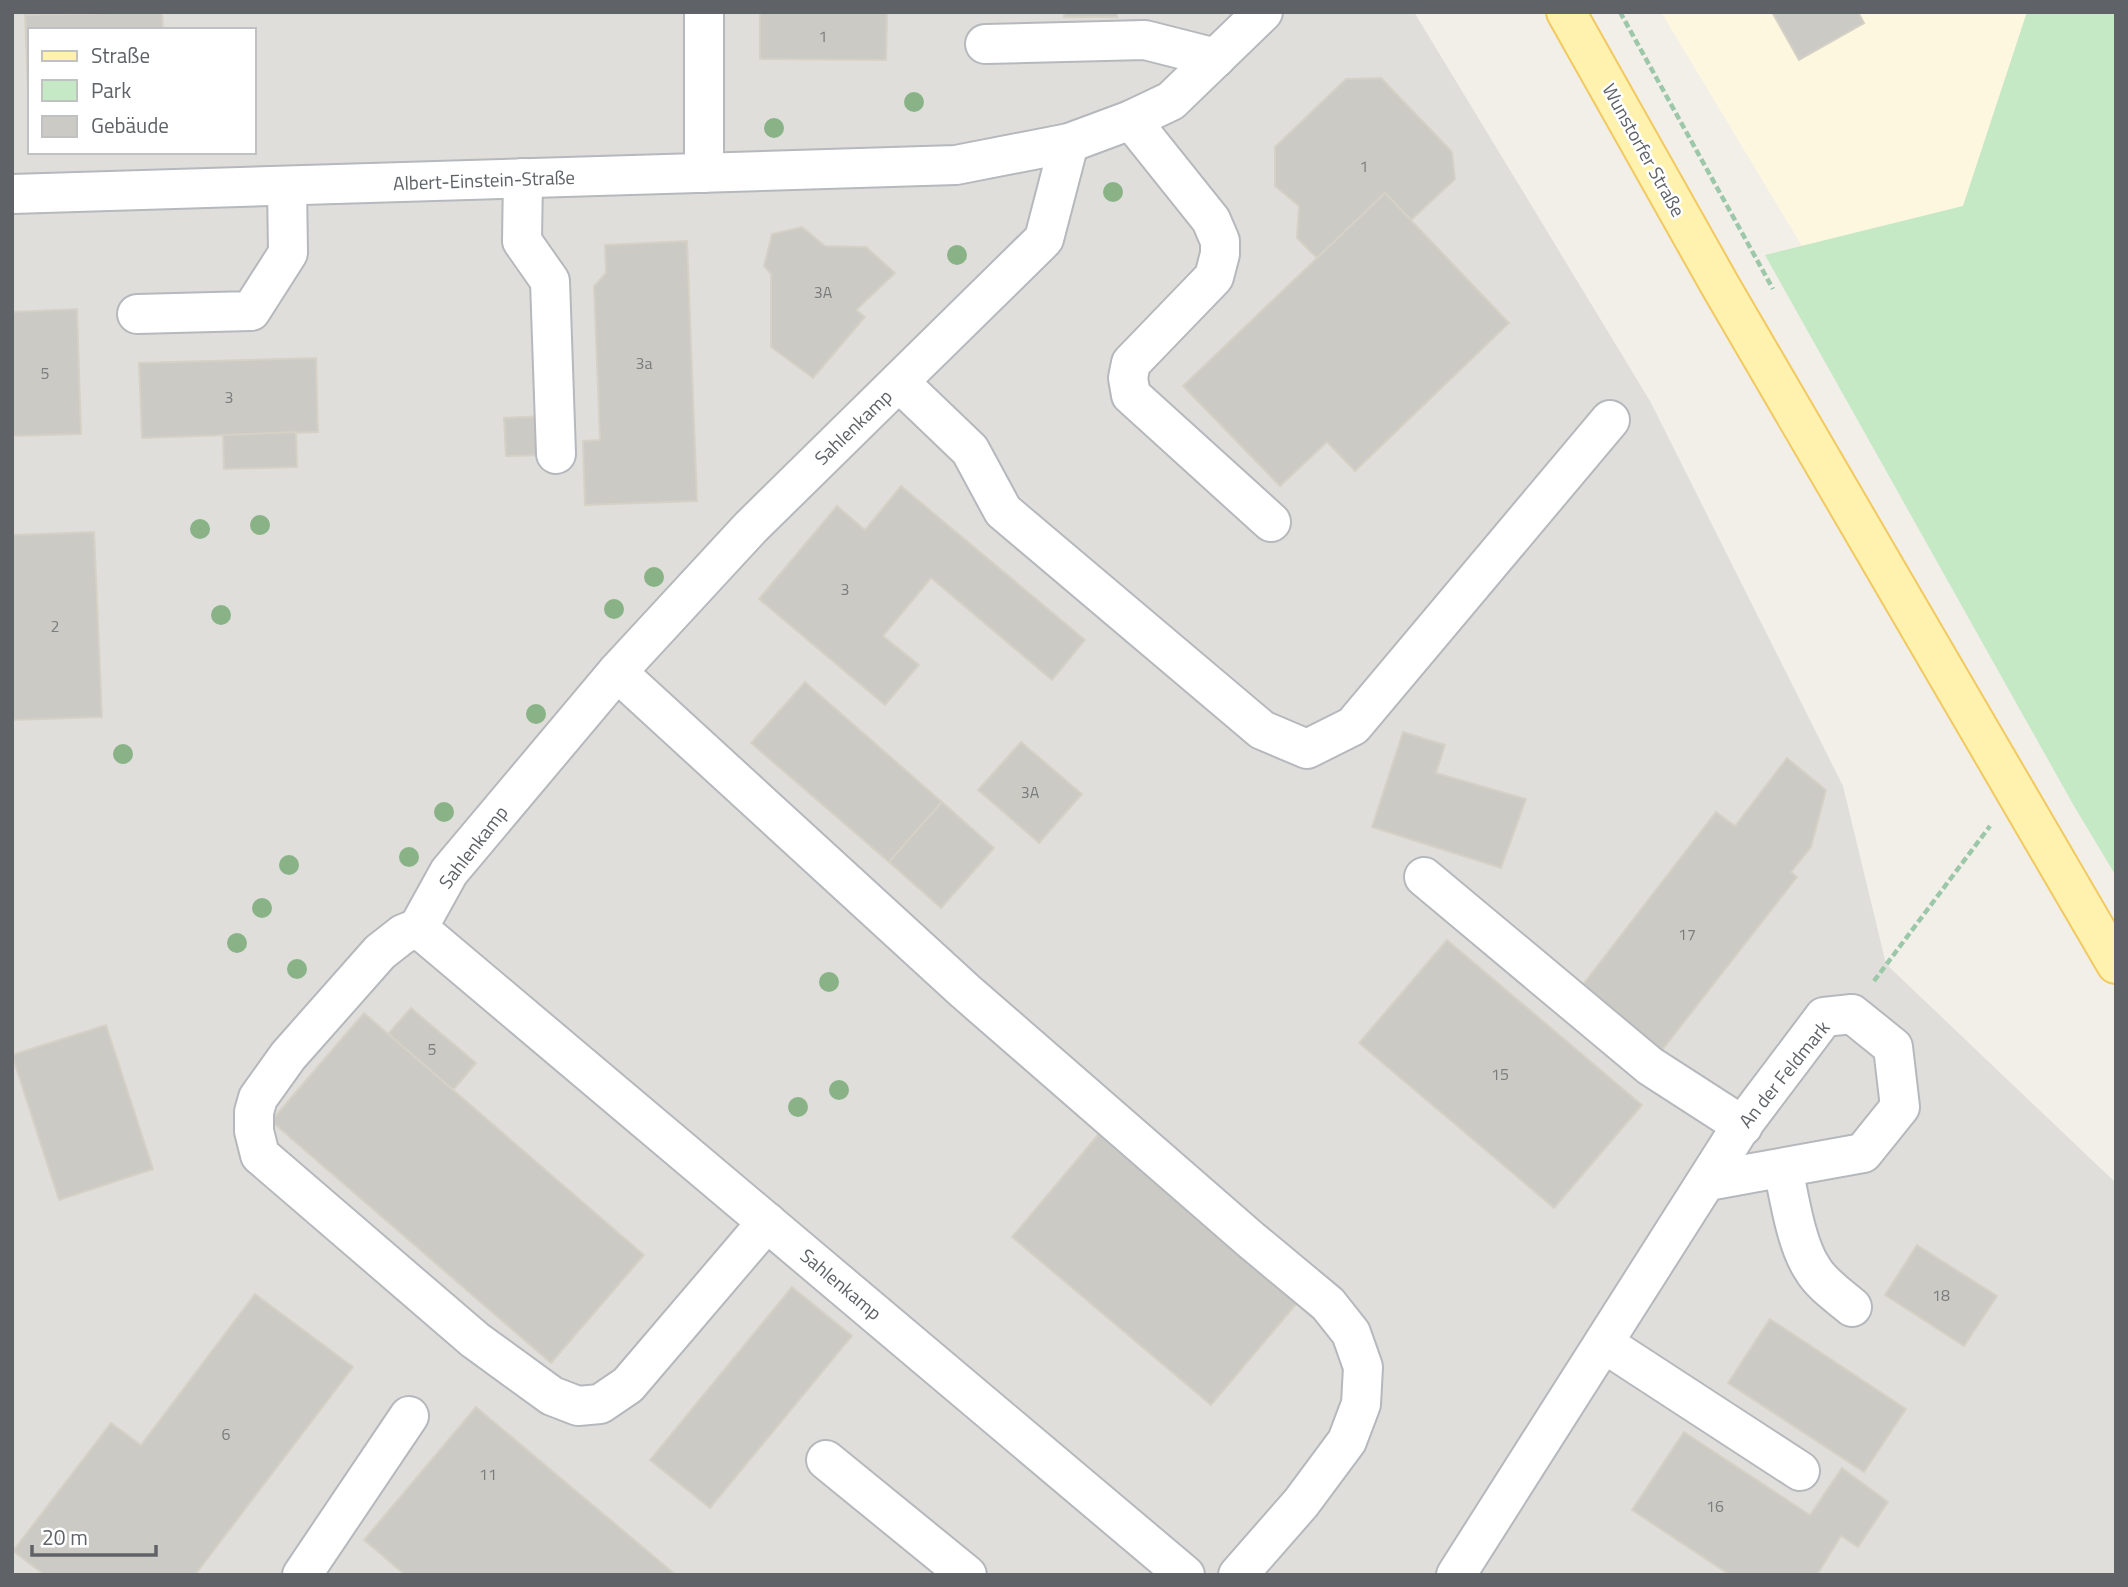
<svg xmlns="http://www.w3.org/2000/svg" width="2128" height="1587" viewBox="0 0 2128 1587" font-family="'Titillium Web',sans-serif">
<rect width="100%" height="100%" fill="#f1efe8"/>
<path fill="#fef7e0" d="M1661 12H2027L1963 206 1802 246Z"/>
<path fill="#e0deda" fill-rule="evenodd" d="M12 12H1414L1650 401 1843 786 1886 964 2116 1183V1575H12ZM30 30H254V152H30Z"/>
<path fill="#c5e8c5" d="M2027 12H2116V876L2074 806 1765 255 1963 206Z"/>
<g fill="#cccac5" stroke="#d6d1c6" stroke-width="2">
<path d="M162 12 163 30H30L29 118 25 15Z"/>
<path d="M760 12H887L886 60 760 59Z"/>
<rect x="1064" y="12" width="53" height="5"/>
<path d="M1772 12H1858L1864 23 1799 60Z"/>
<path d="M1381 78 1452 152 1455 179 1411 220 1385 193 1317 258 1297 238 1299 206 1275 186V147L1346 79Z"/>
<path d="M1385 193 1509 323 1355 471 1327 442 1280 486 1183 386Z"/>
<path d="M802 227 825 246 866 247 895 273 856 310 865 317 813 378 771 347V274L764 266 772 234Z"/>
<path d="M687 241 697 501 585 505 583 441 600 440 594 286 606 273 605 245Z"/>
<path d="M77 309 81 434 12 436V312Z"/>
<path d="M316 358 318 432 142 438 139 363Z"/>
<path d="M544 416 545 455 506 456 504 418Z"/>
<path d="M296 432 297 467 224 469 223 435Z"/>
<path d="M901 486 1085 640 1052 680 931 578 883 636 919 665 885 705 759 599 837 506 865 530Z"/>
<path d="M94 532 102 717 12 720V535Z"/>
<path d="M805 682 942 802 889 862 751 743Z"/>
<path d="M1403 732 1445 745 1436 773 1526 799 1501 868 1372 827Z"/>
<path d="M1021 742 1082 794 1039 843 978 790Z"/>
<path d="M1787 758 1826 790 1811 847 1791 872 1797 877 1659 1054 1578 991 1716 812 1735 826Z"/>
<path d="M942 802 994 848 941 908 889 862Z"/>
<path d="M1447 940 1642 1105 1554 1208 1359 1043Z"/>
<path d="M411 1008 476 1063 453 1090 388 1034Z"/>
<path d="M364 1013 644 1255 551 1363 271 1121Z"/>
<path d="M106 1025 153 1169 59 1200 12 1055Z"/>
<path d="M1103 1129 1303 1296 1211 1405 1012 1237Z"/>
<path d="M1917 1245 1997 1296 1964 1346 1885 1295Z"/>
<path d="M792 1287 852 1336 710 1508 650 1460Z"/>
<path d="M255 1294 353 1367 195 1575H41L42 1573 13 1551 111 1423 141 1445Z"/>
<path d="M1770 1319 1906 1409 1864 1472 1728 1383Z"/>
<path d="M476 1407 676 1575H405L364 1540Z"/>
<path d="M1684 1432 1810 1515 1842 1468 1888 1502 1858 1547 1841 1536 1817 1575H1730L1632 1510Z"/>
</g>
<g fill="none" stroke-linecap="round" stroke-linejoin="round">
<g stroke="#b5b8bc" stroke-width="42">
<g id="minor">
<path d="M704 12V173"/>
<path d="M985 44 1145 40 1216 58"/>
<path d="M1131 120 1211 220 1220 241V254L1214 277 1131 363 1128 378 1131 395 1271 522"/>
<path d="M1069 143 1044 239 751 527 617 672 449 872 418 928 1185 1575"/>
<path d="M523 178 522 241 550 281 556 454"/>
<path d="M12 194 956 165 1069 143 1131 120 1171 101 1263 12"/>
<path d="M137 314 251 311 288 253 287 186"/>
<path d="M899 382 970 450 1003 511 1262 730 1307 749 1353 726 1610 420"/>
<path d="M617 672 965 991 1251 1240 1328 1304 1351 1333 1363 1367 1361 1404 1347 1441 1301 1503 1238 1575"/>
<path d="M1424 877 1650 1066 1743 1126"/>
<path d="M418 928 403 934 380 952 288 1056 258 1098 254 1112V1131L260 1155 475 1340 552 1396 578 1406 600 1404 628 1385 767 1222"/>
<path d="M1783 1168C1789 1196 1796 1244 1812 1268 1821 1284 1838 1295 1852 1307"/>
<path d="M1605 1344 1800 1471"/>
<path d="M826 1460 967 1575"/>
<path d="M302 1575 409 1416"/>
<path d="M1456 1575 1738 1131 1824 1017 1852 1014 1893 1047 1900 1107 1863 1153 1708 1181"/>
</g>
</g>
<g stroke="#f2c960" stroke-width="42">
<path id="major" d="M1566 12 1721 287 2116 964"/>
</g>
<g stroke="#9cc7a9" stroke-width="4.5" stroke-dasharray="7 3.5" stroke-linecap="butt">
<path d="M1620 12 1773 289"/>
<path d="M1874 981 1990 826"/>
</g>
<use href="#minor" stroke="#fff" stroke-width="38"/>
<use href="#major" stroke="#fff2af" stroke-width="38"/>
</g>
<g fill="#89b387">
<circle cx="914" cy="102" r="10"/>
<circle cx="774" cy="128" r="10"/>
<circle cx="1113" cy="192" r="10"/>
<circle cx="957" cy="255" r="10"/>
<circle cx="260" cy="525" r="10"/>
<circle cx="200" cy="529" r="10"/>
<circle cx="654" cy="577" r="10"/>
<circle cx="614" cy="609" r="10"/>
<circle cx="221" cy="615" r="10"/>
<circle cx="536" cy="714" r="10"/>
<circle cx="123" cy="754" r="10"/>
<circle cx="444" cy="812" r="10"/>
<circle cx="409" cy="857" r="10"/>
<circle cx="289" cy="865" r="10"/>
<circle cx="262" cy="908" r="10"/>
<circle cx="237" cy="943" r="10"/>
<circle cx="297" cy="969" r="10"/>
<circle cx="829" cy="982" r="10"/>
<circle cx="839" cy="1090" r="10"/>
<circle cx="798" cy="1107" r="10"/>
</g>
<g text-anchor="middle" stroke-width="5" stroke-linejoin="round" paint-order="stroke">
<g font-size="16" fill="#7a7d7f">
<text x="823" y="42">1</text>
<text x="1364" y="172">1</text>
<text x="823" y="298">3A</text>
<text x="644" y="369">3a</text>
<text x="45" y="379">5</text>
<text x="229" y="403">3</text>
<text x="845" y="595">3</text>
<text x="55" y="632">2</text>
<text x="1030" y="798">3A</text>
<text x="1687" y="940">17</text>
<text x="432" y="1055">5</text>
<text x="1500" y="1080">15</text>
<text x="1941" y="1301">18</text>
<text x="226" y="1440">6</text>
<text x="488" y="1480">11</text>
<text x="1715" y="1512">16</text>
</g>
<g font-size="19" fill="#5f6368" stroke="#fff">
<text transform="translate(1644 150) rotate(61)" y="7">Wunstorfer Straße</text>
<text transform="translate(484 180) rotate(-2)" y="7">Albert-Einstein-Straße</text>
<text transform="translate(853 427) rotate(-44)" y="7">Sahlenkamp</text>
<text transform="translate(473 847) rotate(-52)" y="7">Sahlenkamp</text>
<text transform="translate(1784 1074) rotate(-51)" y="7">An der Feldmark</text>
<text transform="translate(841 1284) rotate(40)" y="7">Sahlenkamp</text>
</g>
</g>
<rect width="2128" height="1587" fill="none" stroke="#5f6368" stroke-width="28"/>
<rect x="28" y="28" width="228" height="126" fill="#ffffff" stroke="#bfc1c3" stroke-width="2"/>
<rect x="42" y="51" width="35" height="10" fill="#fff2af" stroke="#bfc1c3" stroke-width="2"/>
<text x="91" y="63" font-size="21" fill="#5f6368">Straße</text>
<rect x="42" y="80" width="35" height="21" fill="#c5e8c5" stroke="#bfc1c3" stroke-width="2"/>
<text x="91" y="98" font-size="21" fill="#5f6368">Park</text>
<rect x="42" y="116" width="35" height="21" fill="#cccac5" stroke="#bfc1c3" stroke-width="2"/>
<text x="91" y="133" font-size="21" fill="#5f6368">Gebäude</text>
<path d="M32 1545v10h124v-10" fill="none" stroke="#5f6368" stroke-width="3.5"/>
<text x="42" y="1545" font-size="21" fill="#5f6368" stroke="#ffffff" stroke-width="5" paint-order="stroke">20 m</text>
</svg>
